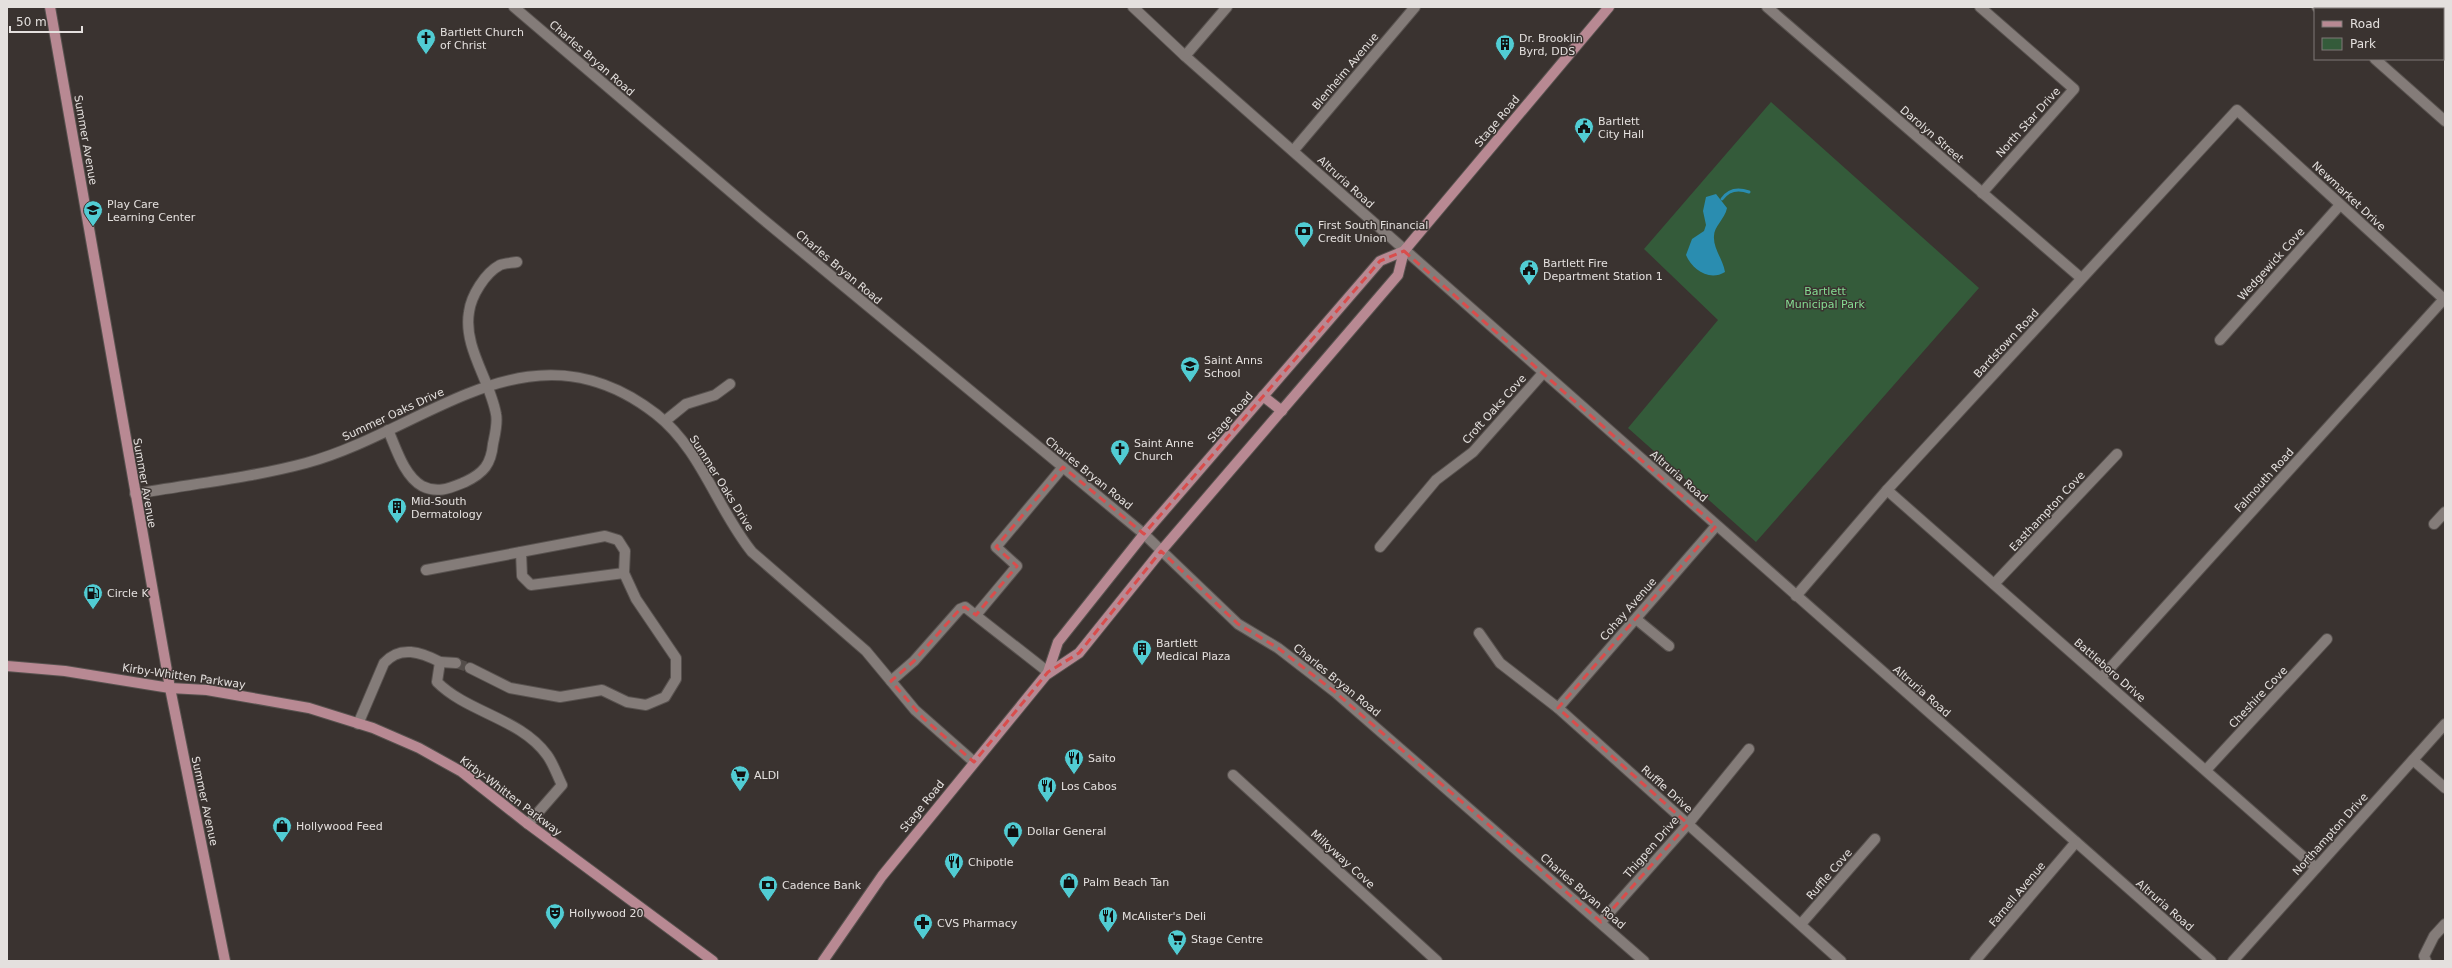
<svg xmlns="http://www.w3.org/2000/svg" width="2452" height="968" viewBox="0 0 2452 968" font-family="'DejaVu Sans',sans-serif">
<rect width="100%" height="100%" fill="#3a3330"/>
<path fill="#345b3a" d="M1771 102 1979 288 1756 542 1628 428 1718 320 1644 249Z"/>
<path fill="#2a8db0" d="M1716 194 1727 208C1725 219 1714 226 1714 236 1713 249 1723 259 1725 272 1709 282 1692 269 1686 255L1692 239 1704 231 1706 225 1703 211 1706 197Z"/>
<g fill="none" stroke-linecap="round" stroke-linejoin="round">
<path stroke="#2a8db0" stroke-width="3" d="M1722 199C1729 189 1738 188 1749 192"/>
<path stroke="#544d4a" stroke-width="10" stroke-dasharray="10 5" stroke-linecap="butt" d="M456 663 470 668"/>
<g stroke="#58524f" stroke-width="12">
<g id="minor">
<path d="M514 7 759 216 1144 534 1238 624 1278 648 1335 692 1644 961"/>
<path d="M1133 7 1185 56 2211 961"/>
<path d="M1767 7 2081 278"/>
<path d="M1980 7 2074 89 1982 193"/>
<path d="M2317 7 2319 9"/>
<path d="M1185 56 1227 7"/>
<path d="M2375 59 2445 121"/>
<path d="M1293 151 1415 7"/>
<path d="M2220 340 2340 205"/>
<path d="M665 421 686 404 715 395 730 384"/>
<path d="M388 430C396 448 404 476 422 486 438 494 450 488 465 482 484 473 491 464 493 444 495 434 498 423 496 414 490 380 463 347 469 312 471 296 485 273 500 265 504 263 512 263 517 262"/>
<path d="M1887 490 2316 868"/>
<path d="M135 494C191 484 250 478 306 463 427 430 530 316 656 414 701 449 717 509 752 552L866 651 915 710 974 762"/>
<path d="M2434 524 2445 512"/>
<path d="M1380 547 1436 480 1473 452 1543 373"/>
<path d="M521 552 522 576 531 585 624 573"/>
<path d="M426 570 605 536 618 540 625 551 624 573 636 599 676 658V679L665 697 646 705 627 702 602 690 560 697 510 688 470 668"/>
<path d="M1994 584 2117 454"/>
<path d="M1796 596 1887 490 2237 110 2445 300"/>
<path d="M976 615 1017 566 996 547 1063 467"/>
<path d="M1636 619 1669 646"/>
<path d="M1479 633 1500 663 1558 708 1841 961"/>
<path d="M440 662 456 663"/>
<path d="M2101 678 2444 299"/>
<path d="M891 681 914 661 960 609 965 607 1048 672"/>
<path d="M1558 708 1716 526"/>
<path d="M358 724 384 663C400 645 421 652 440 662L437 682C468 713 520 718 547 755 553 763 557 775 562 785L528 824"/>
<path d="M2413 760 2445 788"/>
<path d="M2206 770 2327 639"/>
<path d="M1233 775 1437 961"/>
<path d="M1601 922 1688 824 1749 749"/>
<path d="M1801 924 1875 839"/>
<path d="M1975 961 2076 842"/>
<path d="M2233 961 2445 724"/>
<path d="M2426 961 2424 956 2434 936 2445 924"/>
</g>
</g>
<g stroke="#58524f" stroke-width="12">
<g id="major">
<path d="M50 7 170 688 225 961"/>
<path d="M1263 396 1282 411"/>
<path d="M7 666 65 671 170 688 207 690 309 708 373 728 419 748 462 772 528 824 713 961"/>
<path d="M1048 672 1058 642 1144 534 1380 261 1404 251 1609 7"/>
<path d="M823 961 882 876 1046 675 1079 653 1161 551 1398 275 1404 251"/>
</g>
</g>
<use href="#minor" stroke="#847c79" stroke-width="10"/>
<use href="#major" stroke="#b88993" stroke-width="10"/>
</g>
<path fill="none" stroke="#d94d4c" stroke-width="3" stroke-dasharray="8 5" stroke-linejoin="round" d="M1404 251 1716 526 1558 708 1688 824 1601 922 1335 692 1278 648 1238 624 1161 551 1079 653 1048 672 974 762 923 718 891 681 914 661 960 609 965 607 976 615 1017 566 996 547 1063 467 1144 534 1380 261Z"/>
<defs>
<g id="church-pin" transform="scale(1)"><path d="M0 17L-7.5 6A9.5 9.5 0 1 1 7.5 6Z" fill="#51ccd3" stroke="#3a3330"/><path d="M-1.2-6h2.4v3.5h3.3v2.4h-3.3V6h-2.4V-.1h-3.3v-2.4h3.3Z" fill="#111"/></g>
<g id="building-pin" transform="scale(1)"><path d="M0 17L-7.5 6A9.5 9.5 0 1 1 7.5 6Z" fill="#51ccd3" stroke="#3a3330"/><path d="M-4-6H4V6H1V3H-1V6H-4ZM-2.5-4.3h1.7v1.8h-1.7ZM.8-4.3h1.7v1.8H.8ZM-2.5-1h1.7V.8h-1.7ZM.8-1h1.7V.8H.8Z" fill="#111"/></g>
<g id="civic-pin" transform="scale(1)"><path d="M0 17L-7.5 6A9.5 9.5 0 1 1 7.5 6Z" fill="#51ccd3" stroke="#3a3330"/><path d="M-.6-6.5H3V-4.5H.6V-3L4-1V1h2V6H-6V1h2V-1L-.6-3ZM-1.2 2.5V6h2.4V2.5Z" fill="#111"/></g>
<g id="school-pin" transform="scale(1)"><path d="M0 17L-7.5 6A9.5 9.5 0 1 1 7.5 6Z" fill="#51ccd3" stroke="#3a3330"/><path d="M0-5L7-2L0 1L-7-2ZM-4 1L0 2.5L4 1V4Q0 6-4 4Z" fill="#111"/></g>
<g id="bank-pin" transform="scale(1)"><path d="M0 17L-7.5 6A9.5 9.5 0 1 1 7.5 6Z" fill="#51ccd3" stroke="#3a3330"/><path d="M-6-4H6V4H-6ZM0-2.3a2.3 2.3 0 1 0 0 4.6a2.3 2.3 0 1 0 0-4.6Z" fill="#111"/></g>
<g id="fuel-pin" transform="scale(1)"><path d="M0 17L-7.5 6A9.5 9.5 0 1 1 7.5 6Z" fill="#51ccd3" stroke="#3a3330"/><path d="M-5.5-6h7V0h2V4h1.3V-2.5L3-4.5l.8-.8L6-3V5H2.5V1h-1V6h-7ZM-4.2-4.7v3.2H.2V-4.7Z" fill="#111"/></g>
<g id="restaurant-pin" transform="scale(1)"><path d="M0 17L-7.5 6A9.5 9.5 0 1 1 7.5 6Z" fill="#51ccd3" stroke="#3a3330"/><path d="M-5-6h1v4h1v-4h1v4h1v-4h1v5L-1.5 .5V6h-2V.5L-5-1ZM5-6V6H3V1.5H1.5Q1.5-4 5-6Z" fill="#111"/></g>
<g id="supermarket-pin" transform="scale(1)"><path d="M0 17L-7.5 6A9.5 9.5 0 1 1 7.5 6Z" fill="#51ccd3" stroke="#3a3330"/><path d="M-6-5.5h2.5l.6 2H6L4.5 2H-2.5L-4.4-4H-6ZM-1.5 3.2a1.3 1.3 0 1 0 .1 0ZM3 3.2a1.3 1.3 0 1 0 .1 0Z" fill="#111"/></g>
<g id="shop-pin" transform="scale(1)"><path d="M0 17L-7.5 6A9.5 9.5 0 1 1 7.5 6Z" fill="#51ccd3" stroke="#3a3330"/><path d="M-5-2.5h2.3a2.7 3.5 0 0 1 5.4 0H5L5.5 6h-11ZM-1.5-2.5h3a1.5 2.3 0 0 0-3 0Z" fill="#111"/></g>
<g id="theatre-pin" transform="scale(1)"><path d="M0 17L-7.5 6A9.5 9.5 0 1 1 7.5 6Z" fill="#51ccd3" stroke="#3a3330"/><path d="M-5-5.5Q0-4 5-5.5V0Q5 5 0 6Q-5 5-5 0ZM-3.3-2.5H-1v1.5H-3.3ZM1-2.5H3.3v1.5H1ZM-2.8 1Q0 5.5 2.8 1Z" fill="#111"/></g>
<g id="pharmacy-pin" transform="scale(1)"><path d="M0 17L-7.5 6A9.5 9.5 0 1 1 7.5 6Z" fill="#51ccd3" stroke="#3a3330"/><path d="M-2-6h4v4h4v4h-4v4h-4v-4h-4v-4h4Z" fill="#111"/></g>
</defs>
<g fill-rule="evenodd">
<use href="#church-pin" x="426" y="38"/>
<use href="#building-pin" x="1505" y="44"/>
<use href="#civic-pin" x="1584" y="127"/>
<use href="#school-pin" x="93" y="210"/>
<use href="#bank-pin" x="1304" y="231"/>
<use href="#civic-pin" x="1529" y="269"/>
<use href="#school-pin" x="1190" y="366"/>
<use href="#church-pin" x="1120" y="449"/>
<use href="#building-pin" x="397" y="507"/>
<use href="#fuel-pin" x="93" y="593"/>
<use href="#building-pin" x="1142" y="649"/>
<use href="#restaurant-pin" x="1074" y="758"/>
<use href="#supermarket-pin" x="740" y="775"/>
<use href="#restaurant-pin" x="1047" y="786"/>
<use href="#shop-pin" x="282" y="826"/>
<use href="#shop-pin" x="1013" y="831"/>
<use href="#restaurant-pin" x="954" y="862"/>
<use href="#shop-pin" x="1069" y="882"/>
<use href="#bank-pin" x="768" y="885"/>
<use href="#theatre-pin" x="555" y="913"/>
<use href="#restaurant-pin" x="1108" y="916"/>
<use href="#pharmacy-pin" x="923" y="923"/>
<use href="#supermarket-pin" x="1177" y="939"/>
</g>
<g text-anchor="middle" stroke-width="3" stroke-linejoin="round" paint-order="stroke">
<g font-size="11" fill="#e4e0de" stroke="#3a3330" text-anchor="start">
<text x="440" y="36">Bartlett Church<tspan x="440" dy="13">of Christ</tspan></text>
<text x="1519" y="42">Dr. Brooklin<tspan x="1519" dy="13">Byrd, DDS</tspan></text>
<text x="1598" y="125">Bartlett<tspan x="1598" dy="13">City Hall</tspan></text>
<text x="107" y="208">Play Care<tspan x="107" dy="13">Learning Center</tspan></text>
<text x="1318" y="229">First South Financial<tspan x="1318" dy="13">Credit Union</tspan></text>
<text x="1543" y="267">Bartlett Fire<tspan x="1543" dy="13">Department Station 1</tspan></text>
<text x="1204" y="364">Saint Anns<tspan x="1204" dy="13">School</tspan></text>
<text x="1134" y="447">Saint Anne<tspan x="1134" dy="13">Church</tspan></text>
<text x="411" y="505">Mid-South<tspan x="411" dy="13">Dermatology</tspan></text>
<text x="107" y="597">Circle K</text>
<text x="1156" y="647">Bartlett<tspan x="1156" dy="13">Medical Plaza</tspan></text>
<text x="1088" y="762">Saito</text>
<text x="754" y="779">ALDI</text>
<text x="1061" y="790">Los Cabos</text>
<text x="296" y="830">Hollywood Feed</text>
<text x="1027" y="835">Dollar General</text>
<text x="968" y="866">Chipotle</text>
<text x="1083" y="886">Palm Beach Tan</text>
<text x="782" y="889">Cadence Bank</text>
<text x="569" y="917">Hollywood 20</text>
<text x="1122" y="920">McAlister's Deli</text>
<text x="937" y="927">CVS Pharmacy</text>
<text x="1191" y="943">Stage Centre</text>
</g>
<g font-size="11" fill="#e4e0de" stroke="#3a3330">
<text transform="translate(592 58) rotate(41)" y="4">Charles Bryan Road</text>
<text transform="translate(1345 71) rotate(-50)" y="4">Blenheim Avenue</text>
<text transform="translate(1497 121) rotate(-50)" y="4">Stage Road</text>
<text transform="translate(2028 122) rotate(-48)" y="4">North Star Drive</text>
<text transform="translate(1932 134) rotate(41)" y="4">Darolyn Street</text>
<text transform="translate(86 140) rotate(80)" y="4">Summer Avenue</text>
<text transform="translate(1346 182) rotate(42)" y="4">Altruria Road</text>
<text transform="translate(2349 196) rotate(43)" y="4">Newmarket Drive</text>
<text transform="translate(2271 264) rotate(-48)" y="4">Wedgewick Cove</text>
<text transform="translate(839 267) rotate(40)" y="4">Charles Bryan Road</text>
<text transform="translate(2006 343) rotate(-47)" y="4">Bardstown Road</text>
<text transform="translate(1494 409) rotate(-48)" y="4">Croft Oaks Cove</text>
<text transform="translate(393 414) rotate(-25)" y="4">Summer Oaks Drive</text>
<text transform="translate(1230 417) rotate(-49)" y="4">Stage Road</text>
<text transform="translate(1089 473) rotate(39)" y="4">Charles Bryan Road</text>
<text transform="translate(1679 476) rotate(41)" y="4">Altruria Road</text>
<text transform="translate(2264 480) rotate(-48)" y="4">Falmouth Road</text>
<text transform="translate(145 483) rotate(80)" y="4">Summer Avenue</text>
<text transform="translate(722 483) rotate(58)" y="4">Summer Oaks Drive</text>
<text transform="translate(2047 511) rotate(-47)" y="4">Easthampton Cove</text>
<text transform="translate(1628 609) rotate(-49)" y="4">Cohay Avenue</text>
<text transform="translate(2110 670) rotate(41)" y="4">Battleboro Drive</text>
<text transform="translate(184 676) rotate(8)" y="4">Kirby-Whitten Parkway</text>
<text transform="translate(1337 680) rotate(39)" y="4">Charles Bryan Road</text>
<text transform="translate(1922 691) rotate(41)" y="4">Altruria Road</text>
<text transform="translate(2258 697) rotate(-47)" y="4">Cheshire Cove</text>
<text transform="translate(1667 789) rotate(42)" y="4">Ruffle Drive</text>
<text transform="translate(511 796) rotate(37)" y="4">Kirby-Whitten Parkway</text>
<text transform="translate(205 801) rotate(78)" y="4">Summer Avenue</text>
<text transform="translate(922 806) rotate(-51)" y="4">Stage Road</text>
<text transform="translate(2330 834) rotate(-48)" y="4">Northampton Drive</text>
<text transform="translate(1651 847) rotate(-49)" y="4">Thigpen Drive</text>
<text transform="translate(1343 859) rotate(42)" y="4">Milkyway Cove</text>
<text transform="translate(1829 874) rotate(-49)" y="4">Ruffle Cove</text>
<text transform="translate(1583 891) rotate(41)" y="4">Charles Bryan Road</text>
<text transform="translate(2017 894) rotate(-50)" y="4">Farnell Avenue</text>
<text transform="translate(2165 905) rotate(41)" y="4">Altruria Road</text>
</g>
<g font-size="11" fill="#85dc92" stroke="#3a3330">
<text x="1825" y="295">Bartlett<tspan x="1825" dy="13">Municipal Park</tspan></text>
</g>
</g>
<rect width="2452" height="968" fill="none" stroke="#e4e0de" stroke-width="16"/>
<rect x="2314" y="8" width="130" height="52" fill="#3a3330" stroke="#7e7876"/>
<rect x="2322" y="21" width="20" height="6" fill="#b88993" stroke="#7e7876"/>
<text x="2350" y="28" font-size="12" fill="#e4e0de">Road</text>
<rect x="2322" y="38" width="20" height="12" fill="#345b3a" stroke="#7e7876"/>
<text x="2350" y="48" font-size="12" fill="#e4e0de">Park</text>
<path d="M10 26v6h72v-6" fill="none" stroke="#e4e0de" stroke-width="2"/>
<text x="16" y="26" font-size="12" fill="#e4e0de" stroke="#3a3330" stroke-width="3" paint-order="stroke">50 m</text>
</svg>
